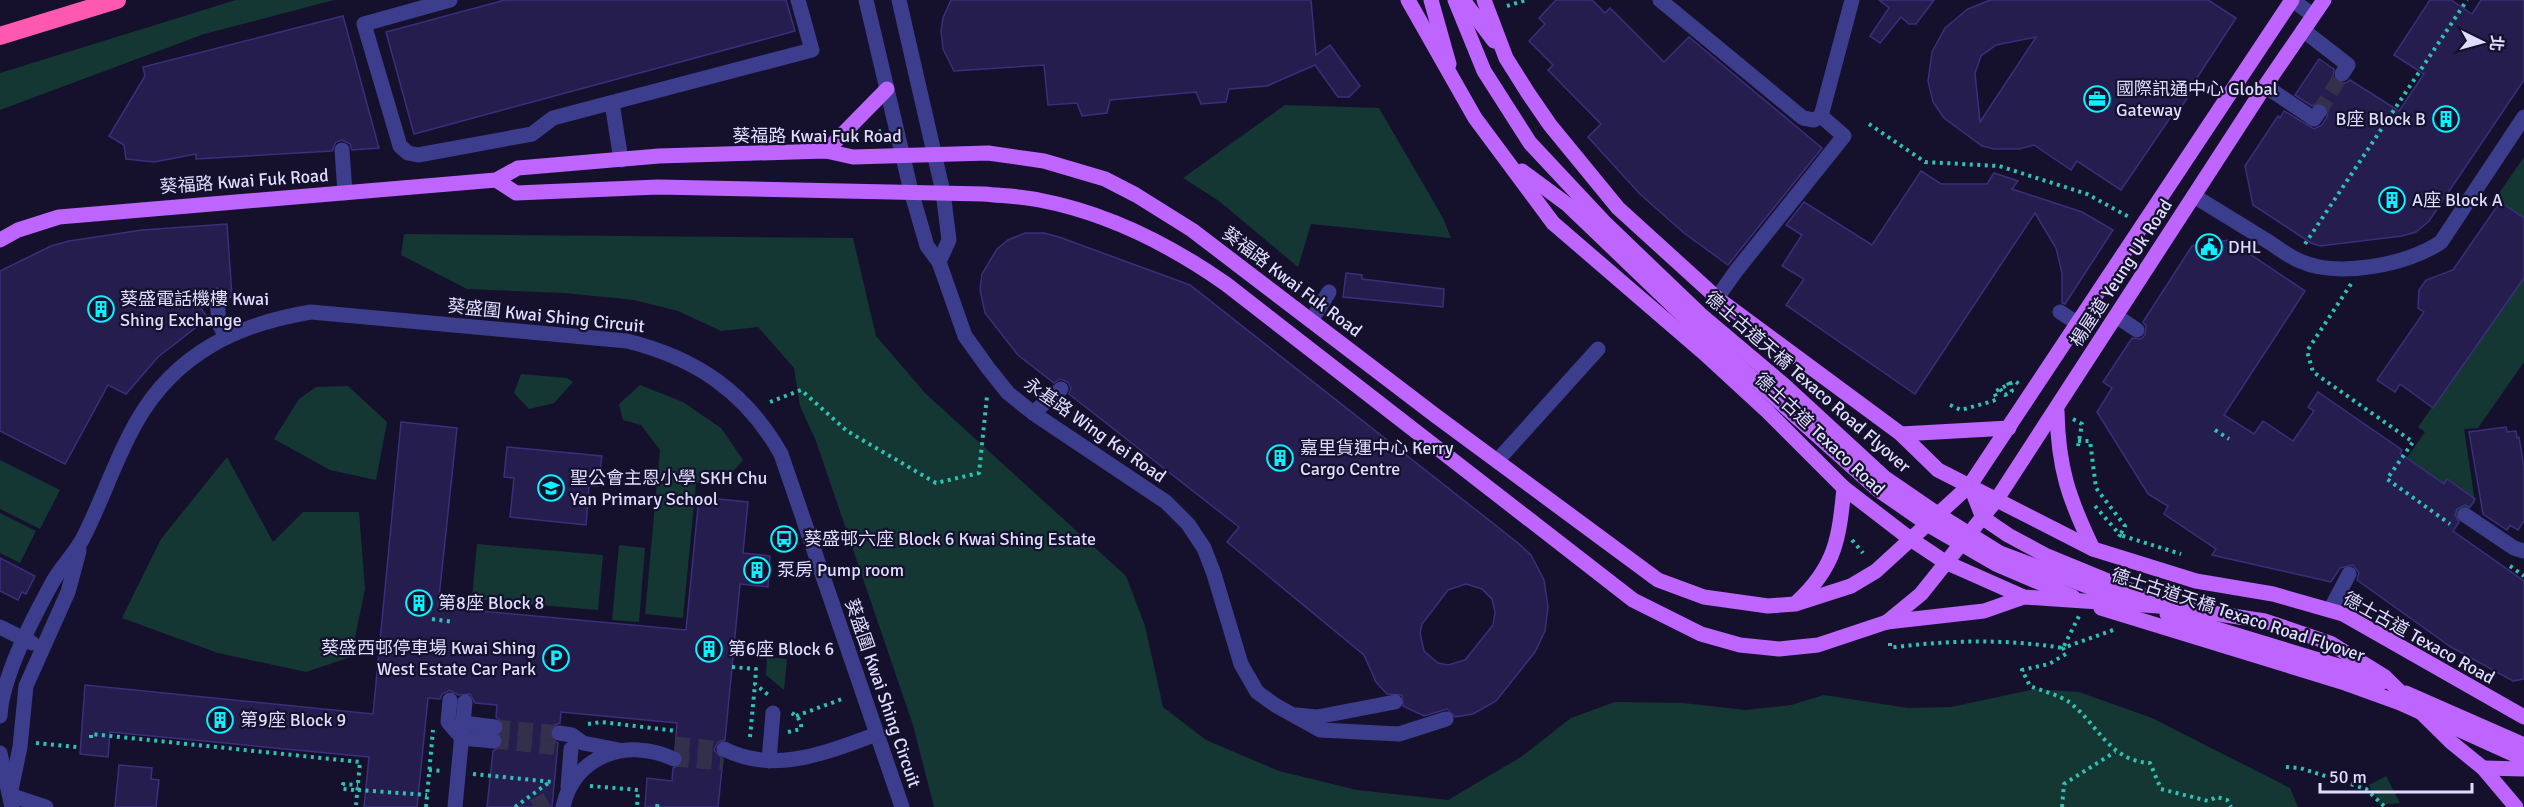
<svg xmlns="http://www.w3.org/2000/svg" width="2524" height="807" viewBox="0 0 2524 807" font-family="Signika,'Noto Sans TC',sans-serif">
<rect width="100%" height="100%" fill="#15112d"/>
<g fill="#143734">
<path d="M236 0H334L204 34 0 110V73Z"/>
<path d="M1285 105 1379 108 1443 218 1451 238 1311 224 1298 267 1219 201 1183 178Z"/>
<path d="M2524 157V218L2495 199Z"/>
<path d="M404 234 853 238 876 336 926 394 1126 576 1145 626 1163 707 1206 740 1279 771 1357 790 1448 800 1521 757 1571 718 1615 702 1683 703 1746 710 1791 705 1824 695 1908 708 1951 707 2035 689 2079 692 2152 718 2290 788 2298 807H934L913 725 816 441 800 406 794 368 758 327 721 331 678 311 634 300 565 293 467 289 401 255Z"/>
<path d="M2524 278V362L2478 428 2464 429 2475 502 2457 524 2393 478 2425 432 2418 427Z"/>
<path d="M521 374 567 378 573 382 554 403 529 409 514 393Z"/>
<path d="M640 385 683 402 721 428 743 460 723 483H696L683 618 645 614 660 450 641 425 623 420 619 404Z"/>
<path d="M348 386 387 422 376 480 330 470 274 439 299 399 316 387Z"/>
<path d="M227 457 273 542 303 512H359L365 589 351 657 306 672 218 653 122 618 161 539Z"/>
<path d="M0 460 60 490 40 529 0 509Z"/>
<path d="M0 513 36 531 20 563 0 553Z"/>
<path d="M477 544 603 555 598 610 472 599Z"/>
<path d="M619 545 645 548 639 622 612 620Z"/>
<path d="M767 657 787 659 784 690 766 675Z"/>
<path d="M2386 776 2400 803 2380 805 2369 785Z"/>
</g>
<g fill="#251d4e" stroke="#3a2f7b" stroke-width="1.5" fill-rule="evenodd">
<path d="M505 0H786L795 31 414 134 386 32Z"/>
<path d="M951 0H1311L1316 55 1330 45 1360 86 1349 97H1338L1315 65 1267 86 1229 89 1226 102 1201 104 1196 92 1110 100 1107 113 1082 116 1077 103 1048 105 1044 65 954 71 943 49 941 31 943 18Z"/>
<path d="M1556 0H1592L1605 13 1610 8 1664 62 1689 37 1822 148 1728 265 1684 233 1640 194 1588 137 1601 124 1548 70 1553 65 1529 41 1545 24 1539 18Z"/>
<path d="M1879 0H1934L1916 24H1909L1901 17 1880 43 1870 36 1889 8Z"/>
<path d="M1990 0H2208L2236 18 2193 84 2195 86 2177 114 2174 112 2121 190 2077 161 2071 170 2034 145 2019 149H1994L1982 146 1944 118 1933 102 1928 81 1932 52 1945 28 1968 9ZM2036 37 1980 122 1975 73 1981 56 1996 45Z"/>
<path d="M2430 0H2451L2472 14 2481 0H2524V80L2429 221 2416 232 2402 236 2320 246 2311 243 2253 205 2245 166 2278 116 2280 118 2284 111 2314 129 2322 125 2327 117 2328 109 2324 104 2319 102 2312 106 2295 95 2319 59 2334 69 2333 78 2337 82 2346 83 2350 80 2399 111 2424 74 2394 55Z"/>
<path d="M343 16 379 148 352 150 350 144 342 140 336 142 332 151 196 159V154L154 162 126 159 124 145 109 136 145 76 143 67Z"/>
<path d="M1921 171 1941 184H1987L1994 173 2018 181 2012 189 2082 212 2113 230 2065 304 2062 303V273L2056 248 2035 213 1915 394 1786 305 1804 279 1782 266 1802 235 1786 225 1804 202 1872 245Z"/>
<path d="M2500 202 2524 218V278L2433 408 2400 384 2395 392 2377 380 2424 312 2418 308 2419 290 2426 280 2453 270Z"/>
<path d="M227 224 232 297 227 298 225 292 217 288 211 290 207 299 195 300 208 318 158 357 126 394 108 385 65 464 0 431V271L51 246 69 241 142 230Z"/>
<path d="M1025 233H1044L1059 237 1190 285 1518 543 1531 555 1544 580 1548 607 1545 631 1535 652 1496 701 1473 714 1455 717 1447 709 1424 716 1403 706 1402 695 1387 694 1376 682 1364 655 1227 542 1239 527 1069 394 1071 388 1068 382 1060 379 1054 383 1018 355 985 313 980 290 982 274 997 249 1008 240ZM1466 584 1482 589 1492 599 1495 612 1493 625 1465 660 1448 665 1438 663 1424 651 1420 633 1422 624 1448 590Z"/>
<path d="M2229 240 2305 291 2224 415 2254 434 2263 421 2293 441 2314 411 2308 407 2318 392 2402 450 2400 453 2444 484 2447 479 2475 499 2470 507 2465 505 2457 509 2455 515 2459 522 2453 531 2524 581V679L2513 681 2451 647 2357 580 2359 573 2353 565 2340 568 2331 582 2212 555 2216 549 2164 514 2168 506 2148 494 2097 412 2112 388 2103 382 2132 338 2141 339 2145 335 2146 326 2143 322 2192 246Z"/>
<path d="M1346 273 1362 275V279L1444 289 1443 307 1343 297Z"/>
<path d="M401 422 457 428 438 607 686 630 699 497 748 502 743 553 770 556 768 587 740 584 725 740 718 742 714 750 723 759 718 807H645L647 778 672 781 673 768 683 763 682 753 675 749 677 723 561 712 560 723 552 726 549 732 552 740 558 743 552 807H487L493 751 502 746 501 734 504 724 496 717 497 705 475 703 470 694 458 695 450 690 442 694 440 699 428 698 417 807H364L369 757 110 732 108 757 80 754 85 685 373 714Z"/>
<path d="M2506 427 2507 432 2516 431 2517 438 2519 437 2524 467V521L2518 530 2510 525 2507 530 2483 514 2469 432Z"/>
<path d="M507 447 602 456 598 486H589L586 525 510 517 514 478 504 477Z"/>
<path d="M0 558 35 576 26 594 22 592 18 600 0 591Z"/>
<path d="M119 765 152 768 151 779 159 780 156 807H115Z"/>
</g>
<g fill="none" stroke-linecap="round" stroke-linejoin="round">
<g stroke="#33304c" stroke-width="15" stroke-dasharray="15 8" stroke-linecap="butt">
<path d="M2319 112 2342 74"/>
<path d="M495 727 559 733"/>
<path d="M494 741 558 748"/>
<path d="M675 744 724 749"/>
<path d="M674 759 723 763"/>
<path d="M534 807 553 796"/>
</g>
<g stroke="#2fc1b1" stroke-width="4" stroke-dasharray="3 4.5" stroke-linecap="butt">
<path d="M1507 6 1526 0"/>
<path d="M1869 124 1925 162 1999 166 2087 194 2129 217"/>
<path d="M872 141V133L881 131"/>
<path d="M2305 244 2467 0"/>
<path d="M2351 284 2307 351 2313 372 2413 442 2387 479 2450 524"/>
<path d="M2000 389 2005 395 2012 391 2006 379"/>
<path d="M770 402 801 390 847 431 936 483 979 473 987 396"/>
<path d="M1950 405 1961 410 1993 401 1997 399 1994 392 2015 381 2019 384"/>
<path d="M2073 419 2082 424 2078 446"/>
<path d="M2215 430 2229 439"/>
<path d="M2078 441H2090L2096 488 2125 526 2120 535 2181 554"/>
<path d="M2095 506 2120 535 2117 540"/>
<path d="M1852 540 1863 553"/>
<path d="M2510 566 2524 576"/>
<path d="M432 619 454 622"/>
<path d="M2113 630 2063 648 2066 654 2049 664 2022 670 2030 686C2042 691 2059 695 2069 702 2098 724 2109 761 2150 763L2161 789 2208 801 2217 797 2227 800 2231 807"/>
<path d="M1890 643V647H1896C1953 640 2007 639 2063 648L2079 616"/>
<path d="M732 667 756 669 755 684 771 697"/>
<path d="M796 716 845 698"/>
<path d="M588 724 601 722 677 731"/>
<path d="M788 732 801 729C802 719 796 716 789 711"/>
<path d="M750 737 755 684"/>
<path d="M91 738V734L101 735 360 762 356 805"/>
<path d="M36 743 77 747"/>
<path d="M2286 767 2300 768 2366 789 2385 807"/>
<path d="M429 770 442 771"/>
<path d="M473 774 552 782"/>
<path d="M590 786 638 790 637 807"/>
<path d="M354 790 343 789V784L358 785"/>
<path d="M358 790 427 795"/>
<path d="M426 807 433 730"/>
<path d="M515 807 551 781"/>
<path d="M657 807 658 802"/>
<path d="M2062 807 2064 784 2115 752"/>
</g>
<g stroke="#3c3d8c" stroke-width="15">
<path d="M450 0 364 24 400 146 408 153 418 155 532 134 553 118 812 50 798 0"/>
<path d="M866 0 911 191 927 246 939 262 965 336 988 368 1008 393 1033 413 1166 502 1188 524 1204 548 1214 574 1241 664 1257 692 1275 705 1320 730 1399 734 1446 719"/>
<path d="M899 0 943 192 949 240 939 262"/>
<path d="M1660 0 1803 118 1814 120 1821 116"/>
<path d="M2292 0 2313 15"/>
<path d="M2303 30 2348 65 2342 74"/>
<path d="M2265 86 2314 119 2319 112"/>
<path d="M612 103 621 160"/>
<path d="M342 150 345 193"/>
<path d="M2194 196C2217 210 2241 225 2264 239 2276 246 2287 256 2300 261 2337 278 2408 265 2441 242L2524 117"/>
<path d="M217 298 219 324 226 337"/>
<path d="M1717 298 1736 271 1844 136 1821 116 1852 0"/>
<path d="M2060 312 2077 323"/>
<path d="M2116 316 2137 330"/>
<path d="M1311 321 1329 292"/>
<path d="M1033 413 1061 389"/>
<path d="M1497 461 1598 349"/>
<path d="M2465 515 2514 548 2524 551"/>
<path d="M2330 610 2349 574"/>
<path d="M0 627 32 643"/>
<path d="M450 700 448 722 462 738 494 741"/>
<path d="M1296 715 1317 717 1395 702"/>
<path d="M0 716C2 677 32 620 51 585 59 569 73 556 82 540 102 502 115 459 137 421 176 353 238 324 311 312L627 341C696 358 746 392 781 454L902 807"/>
<path d="M463 723 495 727"/>
<path d="M559 733 572 735 583 743 619 750"/>
<path d="M724 749C775 775 827 752 877 734"/>
<path d="M0 753 12 807"/>
<path d="M769 761 773 713"/>
<path d="M568 787 571 749"/>
<path d="M10 795 20 747 26 686 68 592 79 551"/>
<path d="M10 795 46 807"/>
<path d="M455 807 465 702"/>
<path d="M563 807C574 755 628 737 674 759"/>
</g>
<g stroke="#be64ff" stroke-width="15">
<path d="M1408 0 1475 118 1553 223 1704 353 1767 411 1844 488 1909 538 1945 562 2024 597 2173 607 2265 621 2330 643 2385 677 2451 742 2483 768 2516 807"/>
<path d="M1431 0 1449 64"/>
<path d="M1455 0 1484 71 1530 143 1604 222 1701 315 1784 385 1885 478 1939 515 2000 553 2124 600"/>
<path d="M1463 0 1494 41"/>
<path d="M1484 0 1506 58 1528 93 1550 125 1618 208 1717 298 1901 434 1938 470 2093 549 2196 581 2273 594 2343 614 2524 717"/>
<path d="M826 151 887 89"/>
<path d="M1522 171 1568 205 1693 325 1877 489 1932 527 1996 564 2073 597"/>
<path d="M496 180 516 193 658 187 984 194C1002 196 1021 196 1039 200 1108 213 1169 244 1226 284L1633 600 1701 634 1740 645 1779 649 1818 645 1887 622 1921 594 1997 499 2265 86 2324 0"/>
<path d="M0 240 18 230 59 217 496 180 518 168 659 156 826 151 853 157 988 153 1044 161 1105 179 1136 195 1192 230 1436 416 1658 580 1704 597 1768 606 1795 604 1851 586 1876 571 1970 485 2292 0"/>
<path d="M2057 411C2058 468 2069 499 2093 549"/>
<path d="M1901 434 2009 428"/>
<path d="M1970 485 1983 518 2008 535 2047 556 2159 602"/>
<path d="M1797 602C1836 566 1839 538 1844 488"/>
<path d="M2101 608 2342 682 2400 703 2524 759"/>
<path d="M2167 614 2345 668 2381 683"/>
<path d="M1887 622 1984 611 2024 597"/>
<path d="M2406 693 2524 745"/>
<path d="M2483 768 2524 769"/>
</g>
<path stroke="#ff58b0" stroke-width="18" d="M0 36 117 0"/>
</g>
<defs>
<g id="office-ring" transform="scale(1.35)"><circle r="9.5" fill="#15112d" stroke="#09f2ff" stroke-width="1.5"/><path d="M-6-3h4V-5.5h4V-3h4V5H-6ZM-1-4.5V-3h2v-1.5ZM-6 0V1H6V0Z" fill="#09f2ff"/></g>
<g id="building-ring" transform="scale(1.35)"><circle r="9.5" fill="#15112d" stroke="#09f2ff" stroke-width="1.5"/><path d="M-4-6H4V6H1V3H-1V6H-4ZM-2.5-4.3h1.7v1.8h-1.7ZM.8-4.3h1.7v1.8H.8ZM-2.5-1h1.7V.8h-1.7ZM.8-1h1.7V.8H.8Z" fill="#09f2ff"/></g>
<g id="civic-ring" transform="scale(1.35)"><circle r="9.5" fill="#15112d" stroke="#09f2ff" stroke-width="1.5"/><path d="M-.6-6.5H3V-4.5H.6V-3L4-1V1h2V6H-6V1h2V-1L-.6-3ZM-1.2 2.5V6h2.4V2.5Z" fill="#09f2ff"/></g>
<g id="school-ring" transform="scale(1.35)"><circle r="9.5" fill="#15112d" stroke="#09f2ff" stroke-width="1.5"/><path d="M0-5L7-2L0 1L-7-2ZM-4 1L0 2.5L4 1V4Q0 6-4 4Z" fill="#09f2ff"/></g>
<g id="bus-ring" transform="scale(1.35)"><circle r="9.5" fill="#15112d" stroke="#09f2ff" stroke-width="1.5"/><path d="M-5-6H5V4H4V6H2V4H-2V6H-4V4H-5ZM-3.5-4V0h7V-4ZM-3.5 1.2v1.5H-2V1.2ZM2 1.2v1.5H3.5V1.2Z" fill="#09f2ff"/></g>
<g id="parking-ring" transform="scale(1.35)"><circle r="9.5" fill="#15112d" stroke="#09f2ff" stroke-width="1.5"/><path d="M-3.5-5.5H1a3.5 3.5 0 0 1 0 7H-1V5.5H-3.5ZM-1-3.4V-.6H.8a1.4 1.4 0 0 0 0-2.8Z" fill="#09f2ff"/></g>
</defs>
<g fill-rule="evenodd">
<use href="#office-ring" x="2097" y="99"/>
<use href="#building-ring" x="2446" y="119"/>
<use href="#building-ring" x="2392" y="200"/>
<use href="#civic-ring" x="2209" y="247"/>
<use href="#building-ring" x="101" y="309"/>
<use href="#building-ring" x="1280" y="458"/>
<use href="#school-ring" x="551" y="488"/>
<use href="#bus-ring" x="784" y="539"/>
<use href="#building-ring" x="757" y="570"/>
<use href="#building-ring" x="419" y="603"/>
<use href="#building-ring" x="709" y="649"/>
<use href="#parking-ring" x="556" y="658"/>
<use href="#building-ring" x="220" y="720"/>
</g>
<g text-anchor="middle" stroke-width="4.5" stroke-linejoin="round" paint-order="stroke">
<g font-size="18" fill="#dfddff" stroke="#15112d" text-anchor="start">
<text x="2116" y="95">國際訊通中心 Global<tspan x="2116" dy="21">Gateway</tspan></text>
<text x="2426" y="125" text-anchor="end">B座 Block B</text>
<text x="2412" y="206">A座 Block A</text>
<text x="2228" y="253">DHL</text>
<text x="120" y="305">葵盛電話機樓 Kwai<tspan x="120" dy="21">Shing Exchange</tspan></text>
<text x="1300" y="454">嘉里貨運中心 Kerry<tspan x="1300" dy="21">Cargo Centre</tspan></text>
<text x="570" y="484">聖公會主恩小學 SKH Chu<tspan x="570" dy="21">Yan Primary School</tspan></text>
<text x="804" y="545">葵盛邨六座 Block 6 Kwai Shing Estate</text>
<text x="777" y="576">泵房 Pump room</text>
<text x="438" y="609">第8座 Block 8</text>
<text x="536" y="654" text-anchor="end">葵盛西邨停車場 Kwai Shing<tspan x="536" dy="21">West Estate Car Park</tspan></text>
<text x="728" y="655">第6座 Block 6</text>
<text x="240" y="726">第9座 Block 9</text>
</g>
<g font-size="18" fill="#dfddff" stroke="#15112d">
<text x="817" y="142">葵福路 Kwai Fuk Road</text>
<text transform="translate(244 181) rotate(-4)" y="6">葵福路 Kwai Fuk Road</text>
<text transform="translate(2121 273) rotate(-57)" y="6">楊屋道 Yeung Uk Road</text>
<text transform="translate(1292 282) rotate(37)" y="6">葵福路 Kwai Fuk Road</text>
<text transform="translate(546 316) rotate(6)" y="6">葵盛圍 Kwai Shing Circuit</text>
<text transform="translate(1808 382) rotate(41)" y="6">德士古道天橋 Texaco Road Flyover</text>
<text transform="translate(1095 430) rotate(35)" y="6">永基路 Wing Kei Road</text>
<text transform="translate(1820 434) rotate(43)" y="6">德士古道 Texaco Road</text>
<text transform="translate(2238 615) rotate(18)" y="6">德士古道天橋 Texaco Road Flyover</text>
<text transform="translate(2419 638) rotate(29)" y="6">德士古道 Texaco Road</text>
<text transform="translate(883 693) rotate(71)" y="6">葵盛圍 Kwai Shing Circuit</text>
</g>
</g>
<g transform="translate(2482 42) rotate(95)" stroke="#15112d" stroke-width="4.5" paint-order="stroke">
<path d="M0-4.5L10 22L0 15L-10 22Z" fill="#dfddff"/>
<text y="-9" font-size="16" font-weight="bold" text-anchor="middle" fill="#dfddff">北</text>
</g>
<path d="M2320 783v9h152v-9" fill="none" stroke="#dfddff" stroke-width="3"/>
<text x="2329" y="783" font-size="18" fill="#dfddff" stroke="#15112d" stroke-width="4.5" paint-order="stroke">50 m</text>
</svg>
